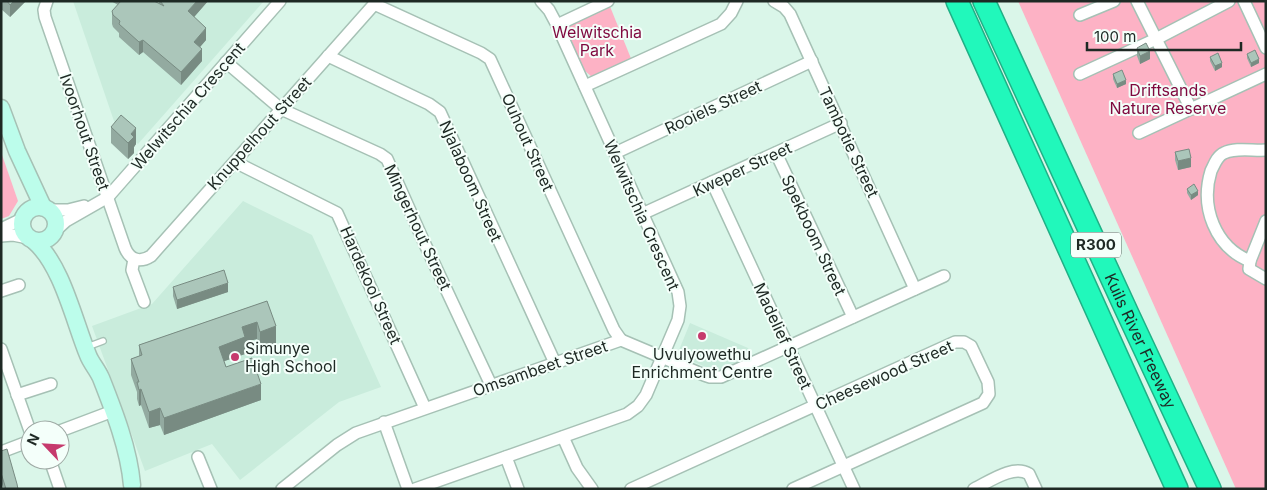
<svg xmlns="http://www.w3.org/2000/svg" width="1267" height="490" viewBox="0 0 1267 490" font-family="Inter,sans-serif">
<rect width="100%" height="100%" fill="#daf6e9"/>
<g fill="#c9ecdc">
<path d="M73 1H264L138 144 115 124Z"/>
<path d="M243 201 312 235 381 387 339 402 240 480 212 444 145 471 92 326 152 304Z"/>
<path d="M690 323 748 348 752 356 718 372 677 355Z"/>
</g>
<g fill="#fdb2c5">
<path d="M1018 1H1266V489H1236Z"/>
<path d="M609 4 632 61 592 77 585 71 567 36 566 32 568 24Z"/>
<path d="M1 152 18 201 9 216 1 219Z"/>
</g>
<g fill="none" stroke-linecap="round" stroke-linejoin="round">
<g stroke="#a6c1b5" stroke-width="8">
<path id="lane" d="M87 347 103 341"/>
</g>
<g stroke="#a6c1b5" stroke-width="14">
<g id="street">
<path d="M47 1 44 10 45 17 125 248C130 260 140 263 151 256L377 1"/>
<path d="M774 1 784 7 790 14 915 289"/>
<path d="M1137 1 1191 109"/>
<path d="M1244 1 1266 48"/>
<path d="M374 4 481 53 490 59 614 330 621 340"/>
<path d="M1080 15 1114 1"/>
<path d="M557 25 608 1"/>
<path d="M328 56 429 104 440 112 555 363"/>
<path d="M226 62 281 109 380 154 387 159 423 240 491 385"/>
<path d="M1080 74 1156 39 1229 1"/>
<path d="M585 86 721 24 731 13 737 1"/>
<path d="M1139 133 1266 74"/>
<path d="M1266 150C1253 151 1236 147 1224 153 1217 156 1214 165 1211 171 1200 207 1215 247 1250 261L1266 221"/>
<path d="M615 153 812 61"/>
<path d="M776 153 853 317"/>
<path d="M235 162 337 213 425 408"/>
<path d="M712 182 854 489"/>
<path d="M49 210H68L84 206"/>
<path d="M642 214 841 123"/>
<path d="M1 229 22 219"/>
<path d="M55 231 66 221 108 197 280 1"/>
<path d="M1 236 13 235 28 238"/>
<path d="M134 259 132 270 144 302"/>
<path d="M1250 261 1249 269 1266 279"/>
<path d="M1 291 19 285"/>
<path d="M1 349 30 431"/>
<path d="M17 395 51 384"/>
<path d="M384 422 408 489"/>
<path d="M60 431 113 411"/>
<path d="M563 437 577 468 592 489"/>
<path d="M1 452 30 441"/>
<path d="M198 457 211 489"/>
<path d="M506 457 518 489"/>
<path d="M50 460 60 489"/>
<path d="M282 489 337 445 356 433 621 340 704 375 710 377H721L944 276"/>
<path d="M415 489 627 414 638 406 646 395 678 320 680 306 678 292 557 25 549 10 541 1"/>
<path d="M631 489 955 342H964L971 346 988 382 989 394 983 403 793 489"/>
<path d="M974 489C989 482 1013 464 1029 474L1036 489"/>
</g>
</g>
<g stroke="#a6c1b5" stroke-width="19">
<g id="secondary">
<path d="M1 108 17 151 43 207"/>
<circle cx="39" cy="224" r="17"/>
<path d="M34 241C62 265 74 321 88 355 91 363 97 369 101 378 114 411 129 449 132 485"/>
</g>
</g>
<g stroke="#20b086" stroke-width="24">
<g id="highway">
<path d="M957 1 1177 489"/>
<path id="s1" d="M984 1 1128 314 1210 489"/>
</g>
</g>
<use href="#lane" stroke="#fff" stroke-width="5.5"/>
<use href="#street" stroke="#fff" stroke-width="11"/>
<use href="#secondary" stroke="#bcfdeb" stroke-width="16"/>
<use href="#highway" stroke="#21f8bb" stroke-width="21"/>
</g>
<g fill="#93aaa0">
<path d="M1 1H26L10 17 1 9Z"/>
<path d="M111 1H154L159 4V1H208L194 17 206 40 200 47 202 61 181 85 143 52 139 55 119 37V33L113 27 112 24V11L118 5Z"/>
<path d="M1137 48 1150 59 1140 64 1137 56Z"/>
<path d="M1247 54 1259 63 1251 67 1247 58Z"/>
<path d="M1210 57 1222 67 1215 71 1210 61Z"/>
<path d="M1113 74 1126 84 1117 88 1113 79Z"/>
<path d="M111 127 136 144 134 147V153L128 159 111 143Z"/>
<path d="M1175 152 1191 167 1178 170 1175 160Z"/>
<path d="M1187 189 1198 195 1191 200 1187 193Z"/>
<path d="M173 287 228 292 177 309 173 296Z"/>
<path d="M267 301 276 343 260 348 257 339 245 342V354L224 361 226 367 261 400 164 435 160 425 149 428 141 405 139 406 137 399V392L131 375V359L139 356V345Z"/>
<path d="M1 451 18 489H4L1 482Z"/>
</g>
<g fill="#788b82">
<path d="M14 1H26L10 17V5Z"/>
<path d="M197 1H208L188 24V11Z"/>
<path d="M206 28V40L194 54V42Z"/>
<path d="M143 40V52L139 55V42Z"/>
<path d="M202 49V61L181 85V72Z"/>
<path d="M1150 51V59L1140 64V56Z"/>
<path d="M1259 59V63L1251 67V63Z"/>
<path d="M1222 63V67L1215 71V66Z"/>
<path d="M1126 80V84L1117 88V84Z"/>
<path d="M136 128V144L134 147V153L128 159V143L131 134Z"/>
<path d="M1191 158V167L1178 170V161Z"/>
<path d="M1198 191V195L1191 200V195Z"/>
<path d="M228 283V292L177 309V300Z"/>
<path d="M257 322V339L245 342V354L219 363V347L242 327Z"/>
<path d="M276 326V343L260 348V332Z"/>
<path d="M261 384V400L164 435V418Z"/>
<path d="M141 389V405L139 406V390Z"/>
<path d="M160 408V425L149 428V412Z"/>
</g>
<g fill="#abc6ba" stroke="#788b82">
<path d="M7 1H14L10 5Z"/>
<path d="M121 1H154L164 6 160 1H197L188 11 206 28 194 42 202 49 181 72 143 40 139 42 119 24 120 21 113 15 112 11Z"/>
<path d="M1146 43 1150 51 1140 56 1137 48Z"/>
<path d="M1255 50 1259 59 1251 63 1247 54Z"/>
<path d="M1218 53 1222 63 1215 66 1210 57Z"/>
<path d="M1122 70 1126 80 1117 84 1113 74Z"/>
<path d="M121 115 136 128 131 134 134 137 128 143 111 127Z"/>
<path d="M1189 149 1191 158 1178 161 1175 152Z"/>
<path d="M1194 184 1198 191 1191 195 1187 189Z"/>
<path d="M224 270 228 283 177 300 173 287Z"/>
<path d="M267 301 276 326 260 332 257 322 242 327 245 337 219 347 226 367 252 358 261 384 164 418 160 408 149 412 141 389 139 390 137 382H139L131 359 142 355 139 345Z"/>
<path d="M7 449 17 484 18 489H6L1 473V451Z"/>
</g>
<g fill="#c63a6d" stroke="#f4fffa" stroke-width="2">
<circle cx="702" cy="336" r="5"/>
<circle cx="235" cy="357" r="5"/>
</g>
<g text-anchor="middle" stroke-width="4" stroke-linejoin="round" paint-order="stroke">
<rect fill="#f4fffa" stroke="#5e6964" stroke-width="1" x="1071" y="232.5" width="50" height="25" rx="4"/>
<g font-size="15" font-weight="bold" fill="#1e2924">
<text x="1096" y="250">R300</text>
</g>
<g font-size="16" fill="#7f083e" stroke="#f4fffa">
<text x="597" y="38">Welwitschia<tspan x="597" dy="18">Park</tspan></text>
<text x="1168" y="96">Driftsands<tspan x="1168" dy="18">Nature Reserve</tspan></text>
</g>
<g font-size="16" fill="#1e2924" stroke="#f4fffa">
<text transform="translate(188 106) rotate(-49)" y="6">Welwitschia Crescent</text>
<text transform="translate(713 107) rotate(-25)" y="6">Rooiels Street</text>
<text transform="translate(85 132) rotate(71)" y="6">Ivoorhout Street</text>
<text transform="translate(259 133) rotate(-48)" y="6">Knuppelhout Street</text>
<text transform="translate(528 142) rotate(66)" y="6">Ouhout Street</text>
<text transform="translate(849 142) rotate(65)" y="6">Tambotie Street</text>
<text transform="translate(742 169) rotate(-25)" y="6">Kweper Street</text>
<text transform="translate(471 181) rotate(66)" y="6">Njalaboom Street</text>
<text transform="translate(642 215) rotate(66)" y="6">Welwitschia Crescent</text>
<text transform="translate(418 227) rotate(65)" y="6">Mingerhout Street</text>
<text transform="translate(814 235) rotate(65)" y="6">Spekboom Street</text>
<text transform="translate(371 285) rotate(66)" y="6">Hardekool Street</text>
<text transform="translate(783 336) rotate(65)" y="6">Madelief Street</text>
<text dy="6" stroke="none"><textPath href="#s1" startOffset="374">Kuils River Freeway</textPath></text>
<text transform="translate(540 368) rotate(-19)" y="6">Omsambeet Street</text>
<text transform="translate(884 375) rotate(-24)" y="6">Cheesewood Street</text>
</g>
<g font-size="16" fill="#1e2924" stroke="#f4fffa" text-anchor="start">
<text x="245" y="354">Simunye<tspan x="245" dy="18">High School</tspan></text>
<text x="702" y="360" text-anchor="middle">Uvulyowethu<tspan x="702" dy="18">Enrichment Centre</tspan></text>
</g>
</g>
<rect width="1267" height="490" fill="none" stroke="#1e2924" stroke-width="5"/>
<g transform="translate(45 445) rotate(295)"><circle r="24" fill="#f4fffa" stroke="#9ea9a4"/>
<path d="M0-4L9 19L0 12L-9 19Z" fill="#c63a6d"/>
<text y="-8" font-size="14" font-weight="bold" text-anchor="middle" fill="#1e2924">N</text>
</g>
<path d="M1087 42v8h154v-8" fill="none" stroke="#1e2924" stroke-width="2.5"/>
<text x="1094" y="42" font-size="15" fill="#1e2924" stroke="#f4fffa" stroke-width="4" paint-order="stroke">100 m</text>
</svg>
